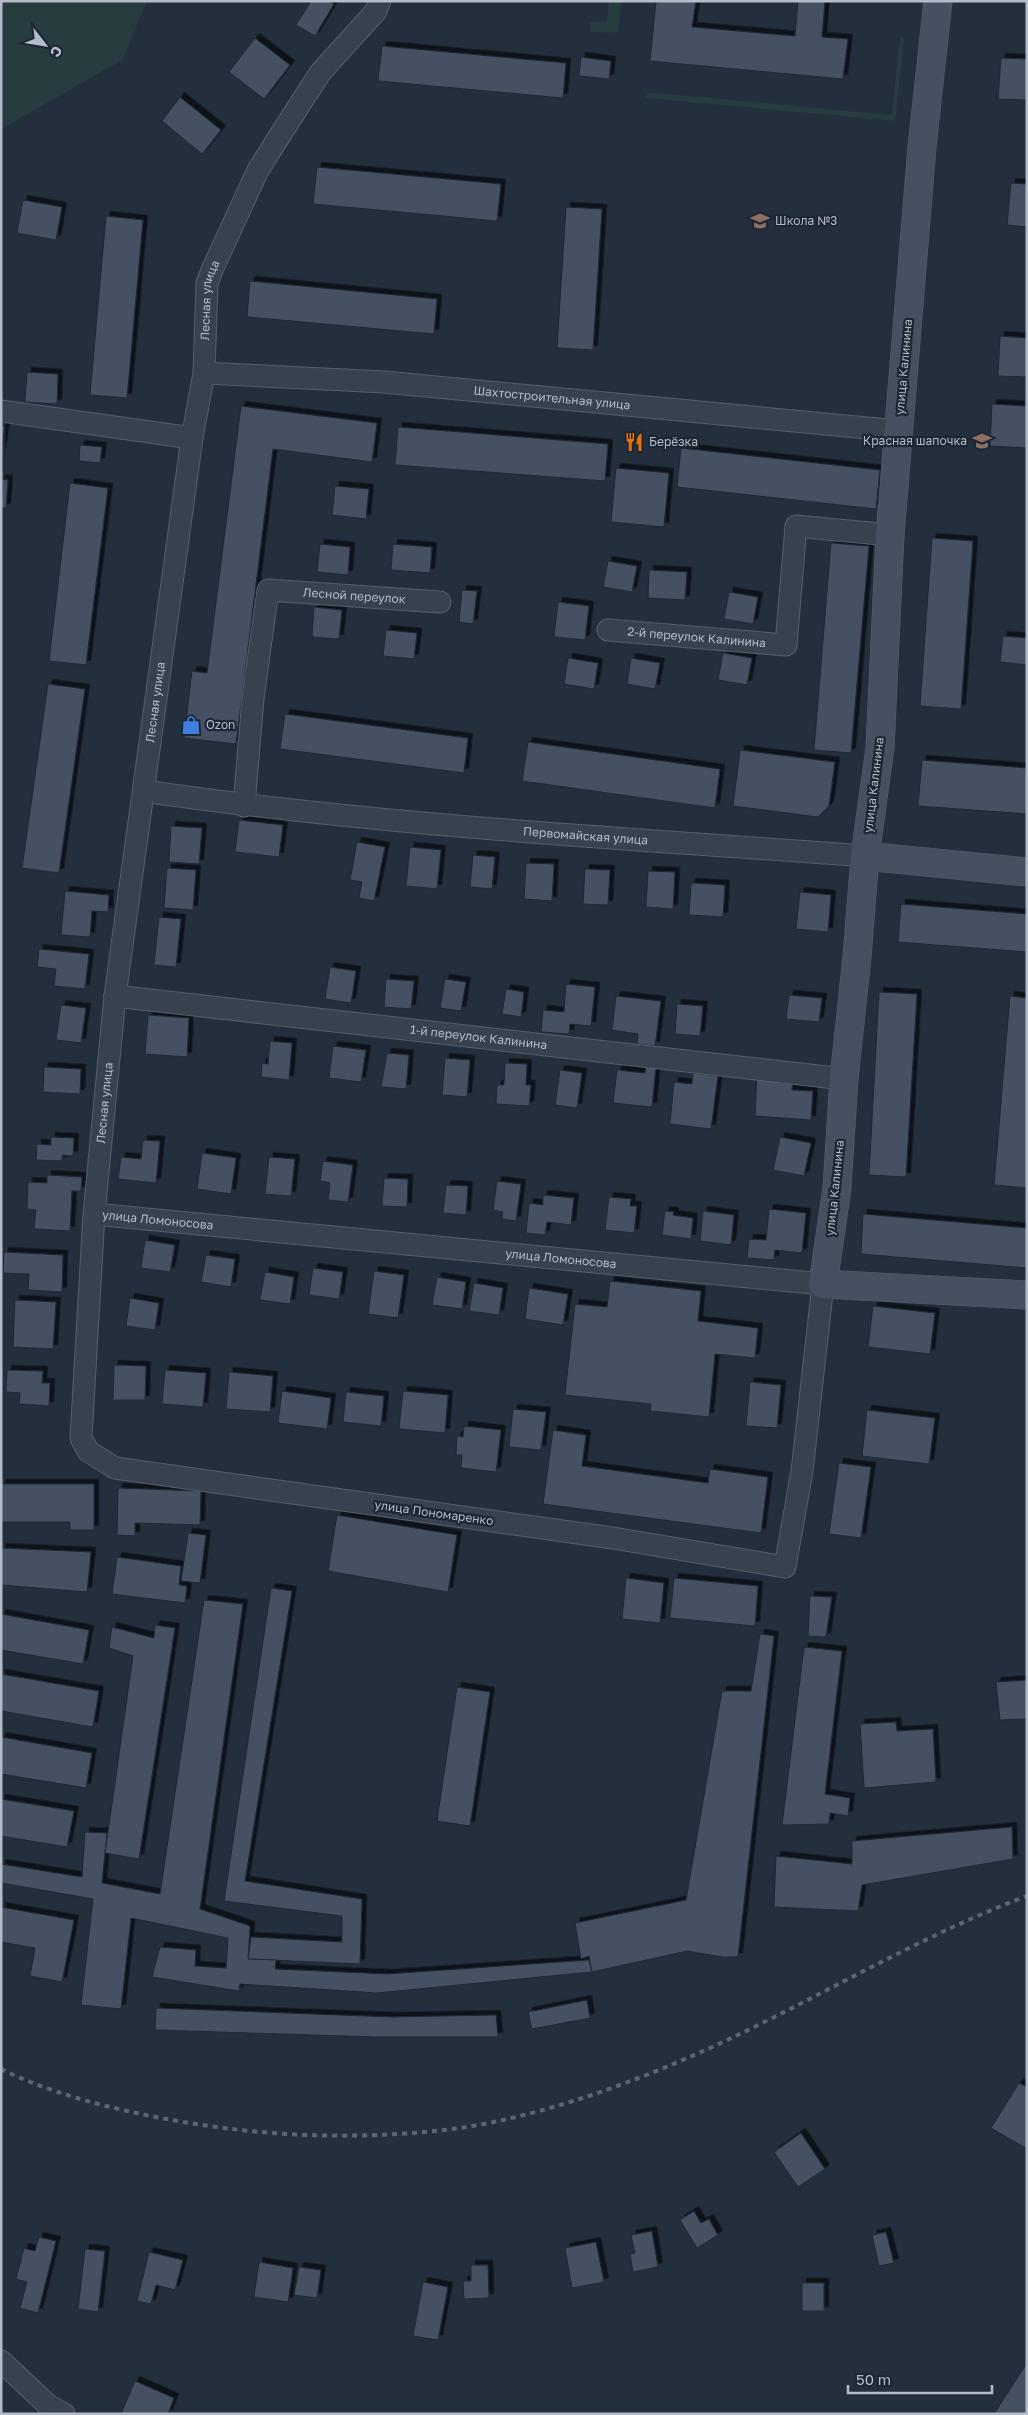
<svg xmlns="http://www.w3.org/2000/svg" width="1028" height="2415" viewBox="0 0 1028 2415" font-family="'Golos Text',sans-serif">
<defs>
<filter id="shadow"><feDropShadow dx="4.5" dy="-4.5" stdDeviation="0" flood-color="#0009"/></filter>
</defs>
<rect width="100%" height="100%" fill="#242f3e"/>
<g fill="#263c3f">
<path d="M1 1H147L122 60 1 129Z"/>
<path d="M609 1H621L618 33 591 32 590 22 607 21Z"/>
<path d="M900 37 904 38 895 121 646 98 647 92 892 115Z"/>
</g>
<g fill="#455162" stroke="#1f2835" filter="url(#shadow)">
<path d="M311 1H329L334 4 315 36 296 25Z"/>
<path d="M656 1H696L692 27 795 36 798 1H825L822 37 848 39 843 79 650 61Z"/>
<path d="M255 38 290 65 264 99 229 72Z"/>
<path d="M382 46 566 63 563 98 378 81Z"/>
<path d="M581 57 611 61 609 79 579 76Z"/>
<path d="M1001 58 1027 59V100L998 99Z"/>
<path d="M180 97 221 130 202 154 162 121Z"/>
<path d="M317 167 501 184 497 221 313 204Z"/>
<path d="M1011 183 1027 184V227L1007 225Z"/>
<path d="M23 200 62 207 56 240 17 233Z"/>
<path d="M566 207 602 209 593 350 557 348Z"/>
<path d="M106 216 143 220 127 398 90 395Z"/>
<path d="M250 281 437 299 434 334 247 317Z"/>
<path d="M1000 336 1027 338V448L990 446 992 404 1025 406 1026 377 998 376Z"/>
<path d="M27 372 58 374 57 404 25 402Z"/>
<path d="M241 406 377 423 372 462 273 449 236 744 184 738 192 671 207 673Z"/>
<path d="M1 426H5L1 453Z"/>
<path d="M398 427 608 444 605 481 395 465Z"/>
<path d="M80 445 102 447 100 463 79 461Z"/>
<path d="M681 448 880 470 876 509 677 487Z"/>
<path d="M616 468 669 473 664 527 611 522Z"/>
<path d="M1 479 8 480 6 508H1Z"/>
<path d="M70 483 108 488 86 665 49 661Z"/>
<path d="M335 486 369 489 366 519 332 515Z"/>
<path d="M932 538 973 541 961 709 920 706Z"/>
<path d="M831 543 869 546 851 753 814 750Z"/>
<path d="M320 544 350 547 348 575 317 572Z"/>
<path d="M393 544 432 547 430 573 391 570Z"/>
<path d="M608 561 637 566 632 592 603 587Z"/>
<path d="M649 570 687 572 685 600 648 598Z"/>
<path d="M462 590 477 591 473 624 459 622Z"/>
<path d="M729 592 758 597 753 624 724 619Z"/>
<path d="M558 602 589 606 585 640 554 637Z"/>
<path d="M314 607 342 610 339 639 312 637Z"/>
<path d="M386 630 417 633 414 659 383 656Z"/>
<path d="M1003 636 1027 638V665L1000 662Z"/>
<path d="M723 653 752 658 747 685 718 680Z"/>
<path d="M568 658 598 663 594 689 564 684Z"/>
<path d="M631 658 660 663 655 689 627 684Z"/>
<path d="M48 684 85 689 59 873 22 868Z"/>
<path d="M285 714 468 738 464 773 280 749Z"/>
<path d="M528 742 720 769 715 808 522 781Z"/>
<path d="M740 750 835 762 829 806 818 817 733 806Z"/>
<path d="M922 760 1027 768V814L918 806Z"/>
<path d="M239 820 283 825 279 857 235 852Z"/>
<path d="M171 826 202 828 199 864 169 862Z"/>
<path d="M357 842 385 847 374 901 359 898 362 882 350 880Z"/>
<path d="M410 847 441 850 437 889 406 886Z"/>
<path d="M473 855 495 857 492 889 470 887Z"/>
<path d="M526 863 554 864 552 901 524 899Z"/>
<path d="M167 868 196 870 193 910 164 908Z"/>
<path d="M585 869 610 870 608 905 583 904Z"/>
<path d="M648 871 675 872 673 909 646 907Z"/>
<path d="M691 883 725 885 723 917 689 915Z"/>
<path d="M65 891 109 895 108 912 92 911 90 937 61 935Z"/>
<path d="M800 892 831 895 828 932 796 929Z"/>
<path d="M901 904 1027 914V952L898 942Z"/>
<path d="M159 917 181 919 176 967 154 965Z"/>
<path d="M39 949 89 954 85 989 54 986 56 969 37 967Z"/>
<path d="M330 967 356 971 351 1003 325 999Z"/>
<path d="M386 979 414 981 411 1009 384 1007Z"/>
<path d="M445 979 466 982 461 1011 440 1008Z"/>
<path d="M566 984 595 987 591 1026 570 1024 569 1034 541 1032 543 1010 564 1012Z"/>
<path d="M506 989 524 992 521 1017 502 1014Z"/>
<path d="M879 992 917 994 906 1177 869 1175Z"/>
<path d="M789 995 822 998 819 1022 786 1019Z"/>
<path d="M616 996 661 1001 655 1046 637 1044 638 1034 612 1030Z"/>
<path d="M1010 996 1027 998V1188L994 1185Z"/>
<path d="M677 1004 703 1006 700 1036 675 1034Z"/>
<path d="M61 1005 86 1008 81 1043 56 1040Z"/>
<path d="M148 1015 189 1018 187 1057 145 1054Z"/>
<path d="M270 1041 292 1043 289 1080 261 1077 262 1063 268 1064Z"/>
<path d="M333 1046 366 1050 361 1082 329 1078Z"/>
<path d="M387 1053 409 1055 406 1089 381 1087Z"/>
<path d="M445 1058 470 1060 467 1097 442 1095Z"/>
<path d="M505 1063 527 1064 526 1085H531L529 1106 496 1104 497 1085H504Z"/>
<path d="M646 1066 656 1067 652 1107 613 1103 617 1070 645 1073Z"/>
<path d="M44 1067 81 1069 80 1094 43 1092Z"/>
<path d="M560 1070 582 1073 577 1108 555 1105Z"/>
<path d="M693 1073 718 1076 711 1129 670 1124 674 1082 692 1084Z"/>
<path d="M757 1077 793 1079 792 1090 813 1091 811 1120 755 1116Z"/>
<path d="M51 1137 74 1138 73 1156 62 1155V1161L36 1160 37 1144 51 1145Z"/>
<path d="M780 1137 811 1143 804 1176 773 1170Z"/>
<path d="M143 1140 160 1141 156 1183 118 1179 121 1157 141 1159Z"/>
<path d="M202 1153 236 1158 231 1194 197 1189Z"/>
<path d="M269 1157 295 1159 291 1196 265 1194Z"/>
<path d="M323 1161 353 1165 348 1202 328 1200 330 1183 320 1181Z"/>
<path d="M47 1175 82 1177 81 1191H72L70 1231 34 1229 36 1210 27 1209 28 1182 47 1183Z"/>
<path d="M384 1178 408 1179 407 1207 382 1206Z"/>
<path d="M497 1181 521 1184 516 1221 502 1219 503 1212 493 1210Z"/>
<path d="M446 1185 468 1186 466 1215 443 1213Z"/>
<path d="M543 1195 574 1198 571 1225 547 1222 545 1235 526 1233 529 1203 543 1205Z"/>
<path d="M609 1197 631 1199 630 1206H637L634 1233 605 1230Z"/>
<path d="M769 1209 806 1213 802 1253 775 1250 774 1260 747 1258 749 1239 766 1240Z"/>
<path d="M665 1211 674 1212 673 1215 693 1218 691 1239 662 1235Z"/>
<path d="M703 1211 734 1215 731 1245 700 1241Z"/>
<path d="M863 1214 1027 1228V1268L861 1254Z"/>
<path d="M145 1240 175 1245 170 1272 141 1268Z"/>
<path d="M4 1252 63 1255 62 1292 28 1290 29 1274 3 1273Z"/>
<path d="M206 1255 235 1259 231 1287 201 1282Z"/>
<path d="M313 1268 343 1272 339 1299 309 1295Z"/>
<path d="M374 1271 404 1275 398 1318 368 1314Z"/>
<path d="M265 1272 294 1277 290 1304 260 1300Z"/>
<path d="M437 1277 466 1282 462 1309 432 1305Z"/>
<path d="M610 1281 701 1291 698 1321 758 1328 755 1358 715 1354 709 1417 650 1411 651 1404 565 1395 575 1304 607 1307Z"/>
<path d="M474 1283 503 1288 499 1315 469 1311Z"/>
<path d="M529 1288 568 1294 563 1325 525 1319Z"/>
<path d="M130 1298 159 1303 155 1330 126 1326Z"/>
<path d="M15 1300 56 1302 53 1349 13 1347Z"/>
<path d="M873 1306 935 1313 930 1354 868 1347Z"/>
<path d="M114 1365 146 1366 145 1400H113Z"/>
<path d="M7 1370 43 1371 42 1383H50L49 1406 19 1404 20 1393 6 1392Z"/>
<path d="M165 1370 206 1373 203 1407 162 1404Z"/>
<path d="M229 1372 273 1376 270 1412 226 1409Z"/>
<path d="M750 1382 781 1385 777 1428 746 1426Z"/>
<path d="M282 1391 331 1398 327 1429 278 1423Z"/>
<path d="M403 1391 448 1395 445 1433 399 1429Z"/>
<path d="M346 1392 384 1396 381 1426 343 1422Z"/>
<path d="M513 1409 546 1412 541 1450 509 1447Z"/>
<path d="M867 1410 935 1418 929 1464 862 1456Z"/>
<path d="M464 1426 501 1430 496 1472 461 1468 462 1455H456L457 1436 463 1437Z"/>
<path d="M553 1430 586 1435 582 1466 708 1483 710 1469 768 1477 761 1533 543 1504Z"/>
<path d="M839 1463 871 1467 861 1538 829 1534Z"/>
<path d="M1 1484H94V1530H70V1522H1Z"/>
<path d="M118 1488 201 1491 200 1525 135 1523V1536L117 1535Z"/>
<path d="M337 1515 457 1535 448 1592 328 1571Z"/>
<path d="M188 1533 206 1535 200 1583 181 1581Z"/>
<path d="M1 1548 91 1552 87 1592 1 1585Z"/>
<path d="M117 1557 181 1566 179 1585 187 1586 185 1603 112 1594Z"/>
<path d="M626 1578 664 1583 660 1623 622 1619Z"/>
<path d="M674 1578 758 1586 755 1626 670 1618Z"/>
<path d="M271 1588 292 1591 245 1881 362 1899 360 1964 248 1959 251 1937 342 1942V1916L224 1901Z"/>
<path d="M810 1596 832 1597 826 1637 808 1636Z"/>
<path d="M204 1600 243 1604 200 1909 250 1926 248 1959 276 1960 275 1969 387 1974 589 1960 592 1972 377 1993 240 1984 239 1991 152 1977 160 1947 196 1950 195 1966 226 1968 228 1938 131 1918 121 2009 81 2005 93 1899 1 1883V1864L82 1877 85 1832 107 1833 102 1883 160 1894Z"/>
<path d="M1 1614 89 1630 83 1664 1 1650Z"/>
<path d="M155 1625 175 1628 139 1859 105 1853 133 1656 109 1648 112 1627 154 1638Z"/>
<path d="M760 1634 774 1636 738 1957H722L687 1951 592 1972 589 1956 581 1959 575 1923 686 1900 722 1691H751Z"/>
<path d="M804 1647 842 1651 825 1794 850 1798 848 1816 830 1813 829 1824 782 1825Z"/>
<path d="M1 1674 99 1691 93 1727 1 1711Z"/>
<path d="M1027 1680V1719L1000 1720 996 1682Z"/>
<path d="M457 1687 490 1692 470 1826 437 1821Z"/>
<path d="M896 1722 897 1731 933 1729 936 1782 864 1788 860 1724Z"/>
<path d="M1 1737 92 1753 86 1788 1 1774Z"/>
<path d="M1 1799 74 1811 67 1847 1 1836Z"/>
<path d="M1012 1827 1013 1859 862 1885 858 1911 774 1907 776 1856 852 1864V1841Z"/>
<path d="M1 1907 74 1920 62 1982 30 1976 35 1948 1 1942Z"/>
<path d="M587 2000 590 2018 532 2029 528 2012Z"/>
<path d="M156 2008 391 2017 496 2015 498 2037H377L155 2030Z"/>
<path d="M1019 2083 1027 2087V2149L991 2128Z"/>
<path d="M801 2133 825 2169 798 2187 774 2152Z"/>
<path d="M694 2211 701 2223 709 2219 718 2235 697 2248 680 2220Z"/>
<path d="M652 2231 658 2267 633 2272 630 2254 635 2253 631 2235Z"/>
<path d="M886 2232 894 2263 879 2266 872 2235Z"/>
<path d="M39 2237 56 2241 38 2313 20 2308 27 2282 16 2279 24 2248 35 2251Z"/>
<path d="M596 2242 604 2282 572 2288 565 2248Z"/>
<path d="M85 2249 105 2251 98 2312 78 2309Z"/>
<path d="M149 2252 183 2260 175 2290 156 2285 151 2304 137 2301Z"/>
<path d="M259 2262 293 2268 288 2302 254 2297Z"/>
<path d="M471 2265H488L489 2298 464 2299 463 2281H471Z"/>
<path d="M299 2267 321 2270 317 2298 294 2295Z"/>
<path d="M423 2282 448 2287 438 2340 413 2336Z"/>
<rect x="802" y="2283" width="22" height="28"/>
<path d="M1027 2363V2414H994Z"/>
<path d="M135 2381 174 2398 168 2414H121Z"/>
</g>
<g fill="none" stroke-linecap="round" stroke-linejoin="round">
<g stroke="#565f6c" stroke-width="23">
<g id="street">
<path id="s1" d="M204 373 384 382 899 431"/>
<path d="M1 411 192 438"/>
<path id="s2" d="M608 630 786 645 796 526 890 535"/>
<path id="s3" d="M144 791C383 826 625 838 865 856"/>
<path id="s4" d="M244 806 253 698 268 590 440 602"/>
<path id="s5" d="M115 996 844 1079"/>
<path id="s6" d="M94 1214 823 1284 802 1471 785 1567 613 1538 115 1468 88 1451 81 1438 94 1214 115 996 192 438 204 373 207 283 212 270 258 170 277 140 320 73 376 11 380 1"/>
<path d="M1 2361 48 2405 64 2414"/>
</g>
</g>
<g stroke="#565f6c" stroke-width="29">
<g id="secondary">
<path d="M938 1 922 147 890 535 880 748 865 856 857 957 844 1079 837 1188 823 1284 1027 1295"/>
<path d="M865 856 1027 872"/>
</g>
</g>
<use href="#street" stroke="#38414e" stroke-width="21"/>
<use href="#secondary" stroke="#465061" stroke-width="28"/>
<path stroke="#5a6575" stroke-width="4" stroke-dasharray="5 5" stroke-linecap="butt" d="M1 2069C68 2102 159 2120 232 2129 307 2138 385 2138 460 2128 554 2114 657 2074 742 2033 837 1987 928 1933 1027 1896"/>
</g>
<defs>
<g id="school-bare" transform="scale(1.5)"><path d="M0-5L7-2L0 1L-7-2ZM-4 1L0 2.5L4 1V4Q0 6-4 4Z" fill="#8d6e63" stroke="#1d2633" stroke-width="2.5" paint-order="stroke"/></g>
<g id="restaurant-bare" transform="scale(1.5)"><path d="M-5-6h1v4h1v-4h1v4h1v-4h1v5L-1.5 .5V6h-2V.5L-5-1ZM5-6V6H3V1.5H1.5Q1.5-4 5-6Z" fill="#e8710a" stroke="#1d2633" stroke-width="2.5" paint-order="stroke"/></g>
<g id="shop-bare" transform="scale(1.5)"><path d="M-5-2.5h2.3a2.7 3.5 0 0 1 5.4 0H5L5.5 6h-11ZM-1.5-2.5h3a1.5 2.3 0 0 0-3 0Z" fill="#3f7fe0" stroke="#1d2633" stroke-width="2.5" paint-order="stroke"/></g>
</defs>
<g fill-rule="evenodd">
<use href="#school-bare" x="760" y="221"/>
<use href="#school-bare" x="982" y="441"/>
<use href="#restaurant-bare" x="634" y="442"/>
<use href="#shop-bare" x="191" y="725"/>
</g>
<g text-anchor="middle" stroke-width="4.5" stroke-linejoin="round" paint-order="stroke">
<g font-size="12" fill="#b4bcc9" stroke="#1d2633" text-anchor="start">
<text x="775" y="225">Школа №3</text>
<text x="967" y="445" text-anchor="end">Красная шапочка</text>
<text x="649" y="446">Берёзка</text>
<text x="206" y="729">Ozon</text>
</g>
<g font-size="12" fill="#b4bcc9" stroke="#1d2633">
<text dy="4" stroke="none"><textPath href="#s6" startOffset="2888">Лесная улица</textPath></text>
<text transform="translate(904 367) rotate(-85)" y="4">улица Калинина</text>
<text dy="4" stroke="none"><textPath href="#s1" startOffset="349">Шахтостроительная улица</textPath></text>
<text dy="4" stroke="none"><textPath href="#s4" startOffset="304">Лесной переулок</textPath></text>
<text dy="4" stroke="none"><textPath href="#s2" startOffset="89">2-й переулок Калинина</textPath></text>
<text dy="4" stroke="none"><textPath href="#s6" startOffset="2482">Лесная улица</textPath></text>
<text transform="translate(874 785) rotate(-83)" y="4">улица Калинина</text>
<text dy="4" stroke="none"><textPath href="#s3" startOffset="444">Первомайская улица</textPath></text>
<text dy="4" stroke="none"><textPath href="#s5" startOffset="366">1-й переулок Калинина</textPath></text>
<text dy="4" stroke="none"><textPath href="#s6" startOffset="2078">Лесная улица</textPath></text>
<text transform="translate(835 1188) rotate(-84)" y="4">улица Калинина</text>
<text dy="4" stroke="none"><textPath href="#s6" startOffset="64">улица Ломоносова</textPath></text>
<text dy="4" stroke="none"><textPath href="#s6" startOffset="469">улица Ломоносова</textPath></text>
<text transform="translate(434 1513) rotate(8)" y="4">улица Пономаренко</text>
</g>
</g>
<rect width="1028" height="2415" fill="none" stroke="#b4bcc9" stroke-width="5"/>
<g transform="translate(45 45) rotate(121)" stroke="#1d2633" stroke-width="4" paint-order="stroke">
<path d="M0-4L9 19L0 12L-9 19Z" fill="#b4bcc9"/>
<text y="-8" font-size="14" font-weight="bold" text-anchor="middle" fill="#b4bcc9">С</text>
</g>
<path d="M848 2385v8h144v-8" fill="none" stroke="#b4bcc9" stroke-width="2.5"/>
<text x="856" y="2385" font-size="15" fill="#b4bcc9" stroke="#1d2633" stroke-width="4" paint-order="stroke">50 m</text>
</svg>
